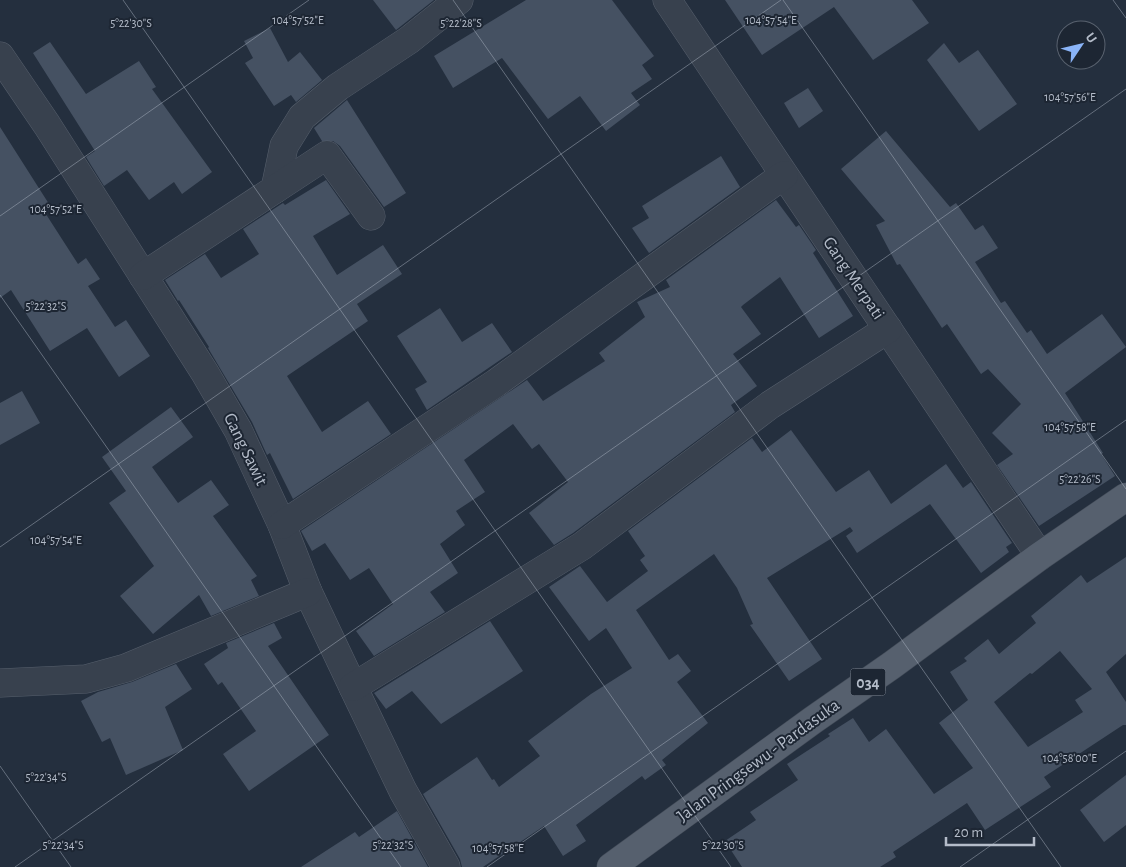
<svg xmlns="http://www.w3.org/2000/svg" width="1126" height="867" viewBox="0 0 1126 867" font-family="'Alegreya Sans',sans-serif">
<rect width="100%" height="100%" fill="#242f3e"/>
<g fill="#455162" fill-rule="evenodd">
<path d="M373 0H434L396 30Z"/>
<path d="M526 0H612L654 56 642 65 652 79 631 93 640 105 606 131 580 96 548 119 502 58 453 88 434 56Z"/>
<path d="M725 0H912L929 23 873 60 834 7 762 55Z"/>
<path d="M270 28 288 62 300 52 322 80 296 102 291 95 274 106 245 63 253 58 244 41Z"/>
<path d="M50 42 86 94 139 61 156 87 152 89 212 172 182 194 174 182 149 200 127 170 104 186 86 157 95 151 33 53Z"/>
<path d="M944 43 959 63 978 50 1017 104 979 131 927 60Z"/>
<path d="M808 88 823 111 799 128 784 103Z"/>
<path d="M347 100 406 193 384 207 340 146 333 141H322L314 128Z"/>
<path d="M0 127 49 204 42 208 78 264 86 258 100 279 88 286 115 327 126 320 150 356 119 377 87 328 50 351 11 290 0 298Z"/>
<path d="M886 131 950 207 956 203 975 230 983 225 998 248 975 262 1001 303 1005 301 1027 333 1031 330 1047 354 1102 314 1126 347 1065 393 1103 453 1101 454 1115 476 1039 526 997 465 1013 454 992 433 1021 404 988 369 981 374 947 324 942 328 900 264 897 265 876 225 885 221 841 169Z"/>
<path d="M721 156 740 187 649 253 632 228 649 218 642 206Z"/>
<path d="M326 180 350 214 313 236 337 275 383 245 402 274 357 304 368 321 287 376 322 432 368 401 391 434 293 499 270 453 267 455 252 422 208 348 209 347 179 300 178 301 165 280 205 254 221 278 259 254 243 229 283 203 285 205Z"/>
<path d="M776 200 796 227 799 225 816 250 813 253 853 316 819 338 780 277 743 305 741 307 761 334 733 354 757 386 731 405 735 412 573 533 554 545 529 513 568 482 539 444 532 449 513 424 464 460 485 492 456 511 465 525 440 544 458 573 430 592 445 612 374 656 356 631 393 604 369 568 350 580 325 543 312 551 301 531 527 380 543 401 605 361 599 353 645 317 637 302 670 287 666 280Z"/>
<path d="M440 308 462 342 492 323 512 352 427 410 415 389 427 382 397 336Z"/>
<path d="M22 391 40 423 0 445V403Z"/>
<path d="M171 407 193 437 152 467 178 503 211 480 229 505 213 516 257 576 251 580 259 596 211 616 199 595 153 634 120 596 154 566 109 503 126 491 102 457Z"/>
<path d="M791 430 836 492 869 470 891 504 946 464 963 488 971 482 1012 543 1006 547 1009 552 981 573 930 504 857 553 846 536 853 531 850 527 767 578 822 659 789 681 750 625 753 624 737 588 714 554 636 610 669 660 678 654 691 671 677 682 708 723 662 760 666 765 645 780 642 776 576 825 586 841 563 856 544 826 483 867H462L460 859 423 794 477 757 492 780 494 779 499 787 540 756 528 741 591 694 632 668 606 628 589 641 549 587 580 566 607 602 648 571 640 560 645 556 628 531 752 438 762 452Z"/>
<path d="M1126 557V654L1106 672 1126 702V725H1123L1044 777 1051 787 985 830 967 803 893 852 896 857 880 867H742L725 841 756 820 750 812 798 780 787 764 830 736 828 734 853 718 869 742 886 729 934 794 973 768 939 723 968 700 950 672 967 661 964 658 988 639 999 654 1036 623 1031 616 1081 575 1087 583ZM1060 651 1092 689 1075 700 1083 712 1028 747 994 702 1030 673 1032 674Z"/>
<path d="M490 621 523 671 441 724 412 691 386 709 374 693Z"/>
<path d="M274 623 282 638 268 646 329 735 249 791 223 754 256 731 222 682 218 685 204 664 228 648 226 643Z"/>
<path d="M176 664 192 689 165 707 183 750 126 775 110 738 102 742 81 701 98 692 132 682Z"/>
<path d="M1126 775V825L1104 842 1080 810Z"/>
<path d="M397 811 428 867H301L355 832 359 837Z"/>
</g>
<g fill="none" stroke-linecap="round" stroke-linejoin="round">
<g stroke="#565f6c" stroke-width="29">
<g id="minor">
<path d="M667 0 1040 556"/>
<path d="M0 56 47 125 205 373 238 430 282 525 308 592 353 687 403 791 446 867"/>
<path d="M275 189 284 146 302 117 338 87 409 40 459 0"/>
<path d="M143 276 327 155 371 216"/>
<path d="M282 525 496 383 784 175"/>
<path d="M0 683 86 679 126 668 308 592"/>
<path d="M353 687 582 546 770 405 888 329"/>
</g>
</g>
<g stroke="#414a57" stroke-width="29">
<path id="major" d="M611 867 813 720 892 665 1040 556 1126 497"/>
</g>
<use href="#minor" stroke="#38414e" stroke-width="28"/>
<use href="#major" stroke="#56606e" stroke-width="28"/>
</g>
<path fill="none" stroke="#b4bcc9" stroke-width="1" stroke-opacity="0.45" d="M123 0 731 867M453 0 1061 867M783 0 1126 489M1113 0 1126 18M0 216 309 0M0 295 401 867M0 547 781 0M0 766 71 867M15 867 1126 89M487 867 1126 420M960 867 1126 751"/>
<g text-anchor="middle" stroke-width="4" stroke-linejoin="round" paint-order="stroke">
<rect fill="#1d2633" stroke="#878f9c" stroke-width="1" x="850.5" y="668.5" width="35" height="27" rx="4"/>
<g font-size="16" font-weight="bold" fill="#b4bcc9">
<text x="868" y="688">034</text>
</g>
<g font-size="18" fill="#b4bcc9" stroke="#1d2633">
<text transform="translate(854 278) rotate(56)" y="6">Gang Merpati</text>
<text transform="translate(246 449) rotate(64)" y="6">Gang Sawit</text>
<text transform="translate(758 760) rotate(-36)" y="6">Jalan Pringsewu - Pardasuka</text>
</g>
</g>
<g font-size="12" text-anchor="middle" fill="#b4bcc9" stroke="#1d2633" stroke-width="4" stroke-linejoin="round" paint-order="stroke">
<text x="771" y="24">104°57'54"E</text>
<text x="298" y="24">104°57'52"E</text>
<text x="131" y="27">5°22'30"S</text>
<text x="461" y="27">5°22'28"S</text>
<text x="1070" y="101">104°57'56"E</text>
<text x="56" y="213">104°57'52"E</text>
<text x="46" y="310">5°22'32"S</text>
<text x="1070" y="431">104°57'58"E</text>
<text x="1080" y="483">5°22'26"S</text>
<text x="56" y="544">104°57'54"E</text>
<text x="1070" y="762">104°58'00"E</text>
<text x="46" y="781">5°22'34"S</text>
<text x="63" y="849">5°22'34"S</text>
<text x="393" y="849">5°22'32"S</text>
<text x="723" y="849">5°22'30"S</text>
<text x="498" y="852">104°57'58"E</text>
</g>
<g transform="translate(1081 45) rotate(55)"><circle r="24" fill="#1d2633" stroke="#59626f"/>
<path d="M0-4L9 19L0 12L-9 19Z" fill="#8ab4f8"/>
<text y="-8" font-size="14" font-weight="bold" text-anchor="middle" fill="#b4bcc9">U</text>
</g>
<path d="M946 837v8h88v-8" fill="none" stroke="#b4bcc9" stroke-width="2.5"/>
<text x="954" y="837" font-size="15" fill="#b4bcc9" stroke="#1d2633" stroke-width="4" paint-order="stroke">20 m</text>
</svg>
